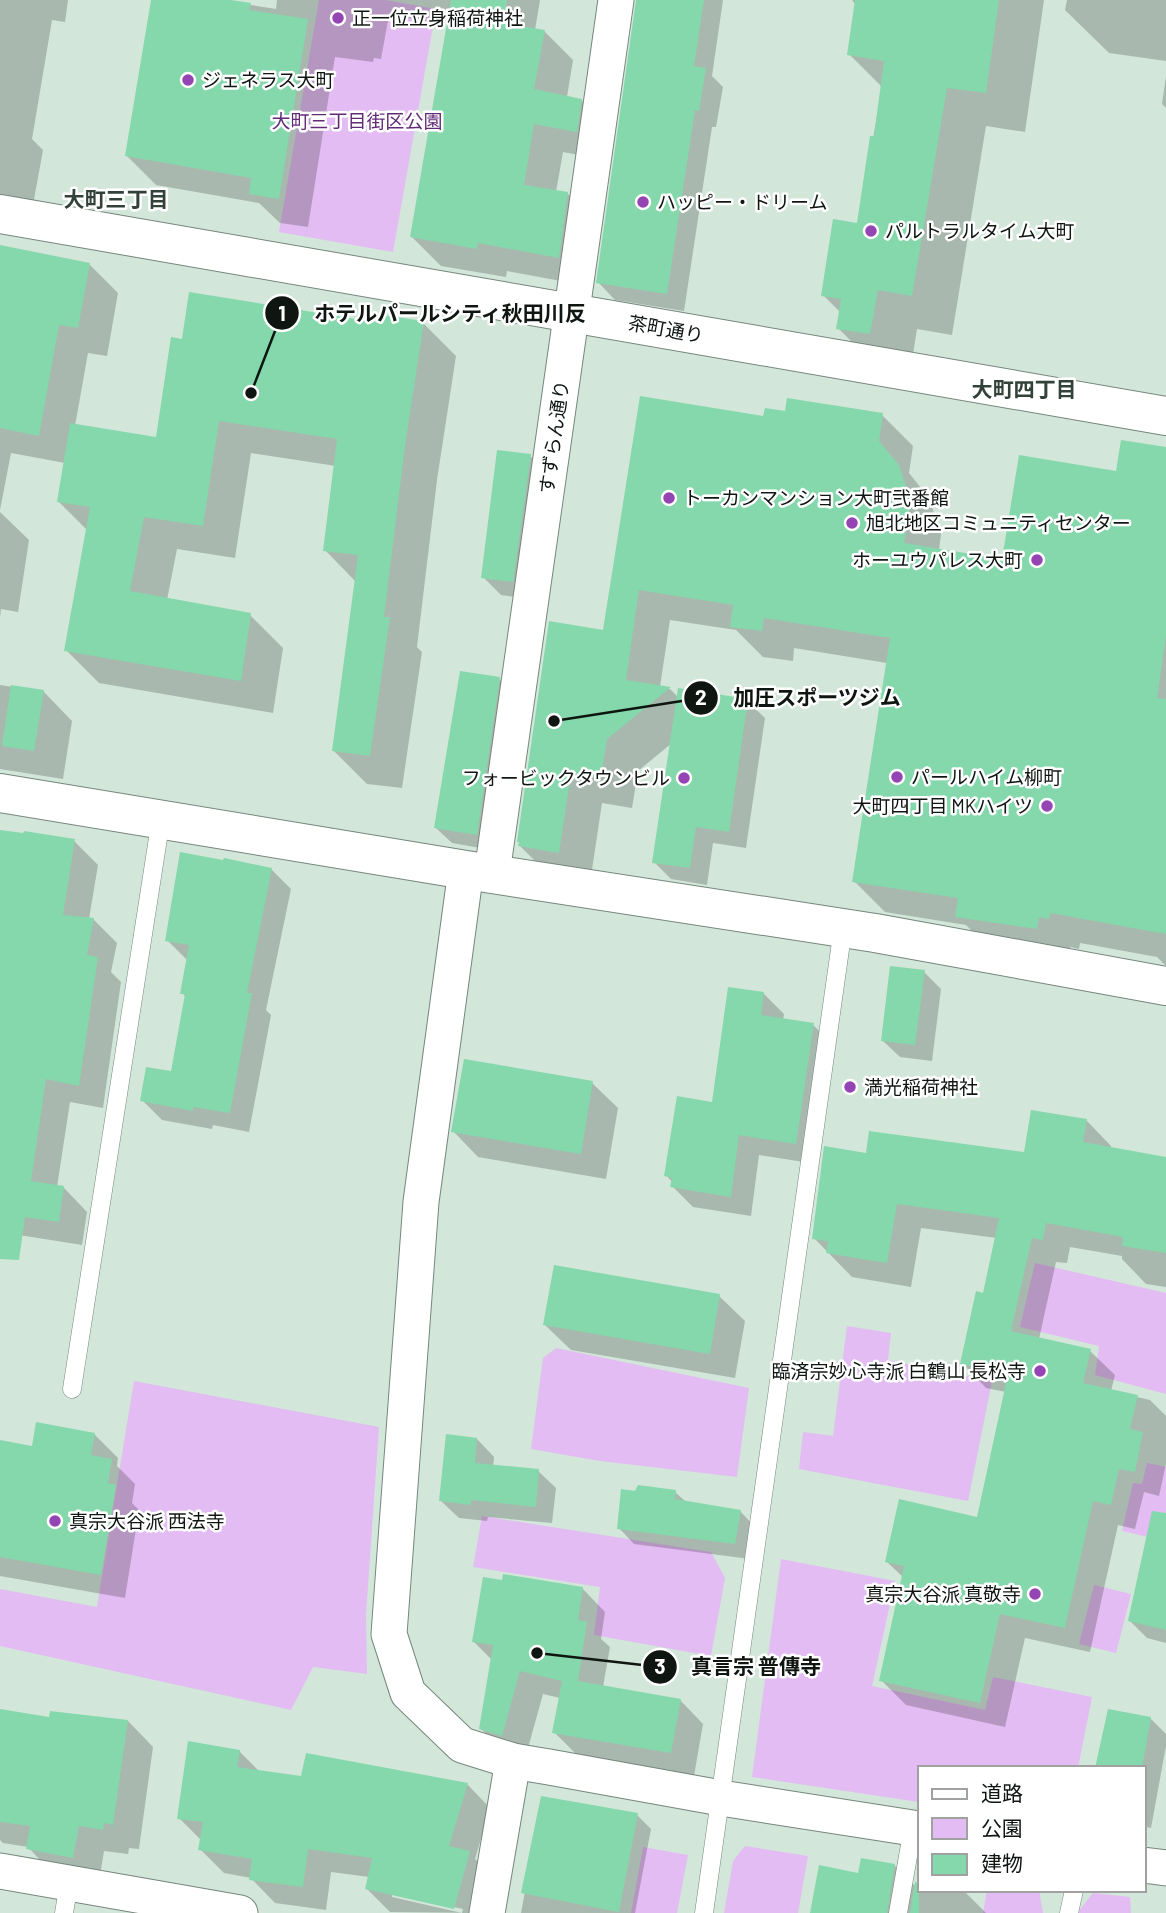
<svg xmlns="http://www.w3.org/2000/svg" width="1166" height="1913" viewBox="0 0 1166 1913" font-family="Barlow,'Noto Sans JP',sans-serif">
<rect width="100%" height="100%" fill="#d3e6da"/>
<g fill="#e2bcf2">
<path d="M319 0H385L436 9 393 252 279 232Z"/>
<path d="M1035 1263 1166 1293V1394L1095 1375 1099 1346 1020 1327Z"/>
<path d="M847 1326 891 1333 888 1360 992 1381 968 1501 799 1469 803 1432 833 1436Z"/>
<path d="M556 1348 749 1388 737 1477 600 1461 531 1449 543 1358Z"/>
<path d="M134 1381 379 1427 366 1615 367 1674 313 1667 291 1710 0 1646V1589L97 1607Z"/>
<path d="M1147 1463 1166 1467V1541L1122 1531 1133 1483 1142 1484Z"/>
<path d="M482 1516 711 1552 725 1578 711 1656 594 1635 600 1587 473 1567Z"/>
<path d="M781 1559 895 1581 872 1686 985 1710 993 1677 1092 1697 1078 1768H919V1802L752 1777Z"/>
<path d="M1094 1585 1131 1594 1116 1653 1079 1644Z"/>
<path d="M745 1846 808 1856 798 1913H724L733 1861Z"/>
<path d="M643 1847 688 1855 677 1913H631Z"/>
<path d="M987 1890H1039L1043 1913H983Z"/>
<path d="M1093 1893 1130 1897 1131 1913H1077Z"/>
</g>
<g fill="#0003" fill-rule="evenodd">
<path d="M0 0H68L65 22 52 20 32 139 43 150 33 205 0 199Z"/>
<path d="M153 0H220L276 9 277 0H540L535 30 544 31 573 60 567 97 581 100 610 129 606 160 563 152 556 192 568 194 597 223 588 286 507 271 506 277 441 266 412 237 448 25 389 15 381 59 374 58 373 62 335 57 308 227 280 223 259 203 156 185 127 156Z"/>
<path d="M637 0H723L712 76 723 87 716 127H712L684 311 615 300 598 282Z"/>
<path d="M852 0H1044L1025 132 986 126 952 335 917 329 910 373 878 368 838 328 841 313 823 295 858 225 882 87 849 54 856 5Z"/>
<path d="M1067 0H1166V61L1109 53 1065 10Z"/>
<path d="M1166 76V108L1162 104Z"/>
<path d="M0 247 89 264 118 293 107 356 88 353 75 426 157 439 183 340 376 324 423 323 456 356 437 480 417 647 422 652 402 788 367 784 334 751 356 582 325 550 336 466 251 453 235 558 177 549 167 600 250 615 283 648 273 713 99 683 66 650 87 530 58 501 65 463 11 453 0 510Z"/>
<path d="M882 415 913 446 909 473 929 498 941 534 939 550 1003 561 1118 473 1166 448V966L1157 957 1080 943 1079 949 1070 947 1068 959 988 947 966 925 885 912 854 881 887 663 794 648 793 661 763 657 736 630 670 620 660 687 670 689 678 697 747 701 765 718 746 848 713 843 707 885 671 879 654 862 672 743 638 771 632 808 602 803 590 883 551 877 520 846 604 632 765 418Z"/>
<path d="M530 456 548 473 530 599 501 595 483 577Z"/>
<path d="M0 512 29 540 18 612 1 609 0 617Z"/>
<path d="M499 679 514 694 492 850 452 843 436 828Z"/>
<path d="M0 685 43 691 72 721 63 779 0 769Z"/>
<path d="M0 831 74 841 98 865 89 919H93L117 943 111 972 121 982 103 1108 70 1102 57 1187 64 1188 87 1212 82 1245 0 1232Z"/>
<path d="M271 869 291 889 266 1010 271 1015 249 1132 213 1125 212 1129 162 1120 142 1100 173 1073 186 997 182 993 188 961 167 940Z"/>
<path d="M924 972 941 989 932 1061 900 1057 882 1040Z"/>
<path d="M763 993 784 1014 783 1020 813 1025 834 1045 817 1164 759 1155 751 1216 693 1207 672 1186 673 1183 666 1175 714 1104Z"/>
<path d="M592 1083 618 1108 606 1179 478 1157 453 1131Z"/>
<path d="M1087 1121 1111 1146V1149L1166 1159V1287L1146 1284 1122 1259V1256L1070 1247 1067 1263 1056 1262 1039 1339 1090 1351 1115 1375 1111 1391 1150 1400 1166 1416V1464L1159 1496 1144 1492 1135 1529 1118 1525 1090 1652 1025 1638 1005 1727 906 1705 881 1680 903 1577 887 1562 978 1519 1006 1392 986 1388 962 1363 984 1295 997 1238 921 1228 911 1287 852 1277 814 1238 868 1155 1025 1154Z"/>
<path d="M719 1296 745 1321 735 1378 571 1350 545 1325Z"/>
<path d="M94 1434 118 1458 117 1466 135 1484 132 1503 139 1510 125 1598 0 1576V1442L34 1448Z"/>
<path d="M477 1439 494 1457 493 1467 538 1471 556 1488 552 1523 488 1517 487 1521 459 1518 441 1501Z"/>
<path d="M675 1492 686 1502 740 1511 755 1527 750 1559 634 1544 619 1528Z"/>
<path d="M1166 1559V1643L1147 1638 1130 1621Z"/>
<path d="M582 1588 605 1612 601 1639 610 1647 603 1687 680 1700 703 1724 694 1776 577 1755 554 1732 560 1698 543 1694 525 1759 505 1752 481 1729 492 1660 474 1642Z"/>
<path d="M0 1710 50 1719 128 1721 153 1747 139 1849 129 1848 128 1854 104 1851 99 1882 53 1874 28 1847 3 1843 0 1840Z"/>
<path d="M1150 1718 1166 1734V1746L1151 1828 1143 1826V1768H1097Z"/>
<path d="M239 1751 260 1772 302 1778 467 1784 490 1808 475 1859 493 1876 483 1913 390 1912 367 1889 369 1877 331 1872 326 1910 275 1903 251 1878 224 1873 200 1849 202 1841 179 1818ZM392 1894 463 1909 462 1913 392 1897Z"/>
<path d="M542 1798 637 1815 651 1829 635 1913H521Z"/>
<path d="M894 1865 916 1887V1884L919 1885V1890H951L966 1893 986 1913H811L860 1875Z"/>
</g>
<g fill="#85d8ab">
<path d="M151 0H231L251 3 249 10 308 19 279 199 249 194 251 178 125 156Z"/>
<path d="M451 0H507L503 23 545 30 534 89 582 99 577 132 534 124 524 185 568 192 559 258 478 243 477 249 410 237Z"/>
<path d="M636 0H704L694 66 706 68 699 111 695 110 667 294 596 283Z"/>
<path d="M855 0H999L986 93 947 88 912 296 878 290 870 334 836 329 841 299 821 296 833 219 857 223 870 136H874L884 61 847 55Z"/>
<path d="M0 245 90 263 78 328 59 325 39 436 0 428Z"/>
<path d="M189 292 374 322 375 314 424 321 405 446 384 617H390L370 756 332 751 358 555 323 551 337 439 219 421 203 526 144 517 130 591 251 613 241 681 64 651 90 507 57 502 70 423 156 437 171 337 182 339Z"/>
<path d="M640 396 763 416 765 408 785 411 787 398 883 413 879 441 899 465 911 502 904 543 1002 559 1019 455 1116 471 1121 440 1166 447V635L1157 698 1166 699V934L1050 913 1049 919 1039 917 1037 929 955 917 958 898 852 882 890 638 764 618 762 631 730 627 733 605 639 590 626 680 671 687 607 739 601 778 571 773 559 853 518 846 519 842H517L549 621 603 630Z"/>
<path d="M497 450 531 454 513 582 481 578Z"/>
<path d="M460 671 500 677 477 835 434 828Z"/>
<path d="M11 685 44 690 34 751 2 746Z"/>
<path d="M678 688 748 699 729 832 696 827 690 868 652 863Z"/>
<path d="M0 830 23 833 24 831 75 839 63 915 94 918 87 955 98 957 79 1086 46 1079 31 1181 64 1186 59 1222 25 1217 19 1260 0 1259Z"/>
<path d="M180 852 223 860 224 858 272 868 247 993H252L230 1113 193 1107V1111L140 1101 146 1067 171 1071 185 994H180L189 945 165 941Z"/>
<path d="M890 966 925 970 915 1045 881 1041Z"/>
<path d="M728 987 764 992 761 1015 814 1023 796 1144 739 1135 731 1197 670 1187 672 1178 664 1176 677 1096 712 1102Z"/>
<path d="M464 1059 593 1081 581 1154 451 1132Z"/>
<path d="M1031 1110 1087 1119 1083 1142 1166 1157V1253L1122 1246 1123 1237 1046 1223 1043 1240 1032 1238 1011 1331 1091 1349 1083 1383 1138 1395 1130 1429 1143 1432 1135 1472 1119 1469 1111 1505 1093 1501 1065 1628 1000 1614 980 1703 879 1681 904 1566 885 1562 899 1499 977 1517 1008 1374 960 1364 976 1291 983 1293 999 1218 897 1204 887 1263 826 1253 828 1241 812 1239 824 1146 866 1153 869 1131 1024 1152Z"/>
<path d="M554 1265 720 1294 710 1354 543 1325Z"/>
<path d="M36 1422 95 1433 91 1455 112 1459 108 1483 116 1485 101 1575 0 1557V1440L32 1446Z"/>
<path d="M446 1434 477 1438 475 1463 539 1469 536 1507 471 1500V1505L439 1501Z"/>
<path d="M638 1485 676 1490 675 1499 741 1510 735 1544 617 1529 621 1489 635 1491Z"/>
<path d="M1152 1511 1166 1513V1630L1128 1621Z"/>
<path d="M503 1574 583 1587 578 1620 587 1622 578 1681 681 1699 671 1753 552 1733 562 1681 520 1671 502 1736 479 1729 493 1645 472 1642 483 1577 502 1580Z"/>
<path d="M0 1709 49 1717 50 1711 128 1720 113 1825 104 1823 103 1830 79 1826 73 1858 26 1849 30 1826 0 1822Z"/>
<path d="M1108 1709 1151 1717 1142 1768H1095Z"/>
<path d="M188 1741 240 1750 237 1767 301 1776 306 1753 468 1783 449 1846 470 1851 454 1909 365 1889 372 1858 308 1849 303 1887 249 1880 252 1859 198 1850 203 1822 177 1819Z"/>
<path d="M541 1796 638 1813 619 1912 521 1893Z"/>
<path d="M861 1858 895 1864 887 1913H810L819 1865 858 1873Z"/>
<path d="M915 1882 919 1883V1913H910Z"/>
</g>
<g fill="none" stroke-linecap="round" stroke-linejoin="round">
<g stroke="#75877c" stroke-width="19">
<g id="lane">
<path d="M72 1389 161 819"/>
<path d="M64 1913 69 1883"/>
<path d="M704 1913 843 928"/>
<path d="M898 1913 913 1828"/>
<path d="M1069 1913 1074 1890"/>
</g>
</g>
<g stroke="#75877c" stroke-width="37">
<g id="street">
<path d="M466 870 421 1202 389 1634 408 1693 462 1745 513 1761 549 1767 721 1798 919 1829"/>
<path d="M492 873 616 0"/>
<path d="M1143 1865 1166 1868"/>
<path d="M0 1871 240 1913"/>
<path d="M487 1913 513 1761"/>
</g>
</g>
<g stroke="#75877c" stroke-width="40">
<g id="secondary">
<path d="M0 214 1166 416"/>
<path d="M0 793 466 870 875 933 1166 986"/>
</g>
</g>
<use href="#lane" stroke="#fff" stroke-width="18"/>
<use href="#street" stroke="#fff" stroke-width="35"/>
<use href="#secondary" stroke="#fff" stroke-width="38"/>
</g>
<g fill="#9544b3" stroke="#fff" stroke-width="2.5">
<circle cx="338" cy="18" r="7"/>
<circle cx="188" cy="80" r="7"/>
<circle cx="643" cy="202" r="7"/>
<circle cx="871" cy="231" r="7"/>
<circle cx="669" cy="498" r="7"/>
<circle cx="852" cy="523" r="7"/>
<circle cx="1037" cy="560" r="7"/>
<circle cx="897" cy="777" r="7"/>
<circle cx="684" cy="778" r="7"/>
<circle cx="1047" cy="806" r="7"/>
<circle cx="850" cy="1087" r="7"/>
<circle cx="1040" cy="1371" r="7"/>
<circle cx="55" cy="1521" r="7"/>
<circle cx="1035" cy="1594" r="7"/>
</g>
<g text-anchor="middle" stroke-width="5" stroke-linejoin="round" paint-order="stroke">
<g font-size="19" fill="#0f1612" stroke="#fff" text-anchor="start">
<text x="352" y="25">正一位立身稲荷神社</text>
<text x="202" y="87">ジェネラス大町</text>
<text x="657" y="209">ハッピー・ドリーム</text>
<text x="885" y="238">パルトラルタイム大町</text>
<text x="683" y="505">トーカンマンション大町弐番館</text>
<text x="866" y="530">旭北地区コミュニティセンター</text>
<text x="1023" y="567" text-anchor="end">ホーユウパレス大町</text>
<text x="911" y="784">パールハイム柳町</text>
<text x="670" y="785" text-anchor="end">フォービックタウンビル</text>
<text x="1033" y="813" text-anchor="end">大町四丁目 MKハイツ</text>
<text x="864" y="1094">満光稲荷神社</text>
<text x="1026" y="1378" text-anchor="end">臨済宗妙心寺派 白鶴山 長松寺</text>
<text x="69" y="1528">真宗大谷派 西法寺</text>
<text x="1021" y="1601" text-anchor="end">真宗大谷派 真敬寺</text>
</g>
<g font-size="19" fill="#622b77" stroke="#fff">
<text x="357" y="128">大町三丁目街区公園</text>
</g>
<g font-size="19" fill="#0f1612" stroke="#fff">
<text transform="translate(666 329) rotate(10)" y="7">茶町通り</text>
<text transform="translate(554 437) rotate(-82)" y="7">すずらん通り</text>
</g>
<g font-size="21" font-weight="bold" fill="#324239" stroke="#fff">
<text x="116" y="207">大町三丁目</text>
<text x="1024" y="397">大町四丁目</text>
</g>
</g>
<path fill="none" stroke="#0f1612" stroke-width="2.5" d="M251 393L282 313M554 721L701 698M537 1653L660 1667"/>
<g fill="#0f1612" stroke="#fff" stroke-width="2.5">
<circle cx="251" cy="393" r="7"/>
<circle cx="554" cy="721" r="7"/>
<circle cx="537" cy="1653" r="7"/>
<circle cx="282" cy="313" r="18"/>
<circle cx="701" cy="698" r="18"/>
<circle cx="660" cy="1667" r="18"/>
</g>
<g font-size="21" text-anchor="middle" font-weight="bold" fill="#fff">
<text x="282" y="321">1</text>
<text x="701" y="705">2</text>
<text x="660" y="1674">3</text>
</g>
<g font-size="21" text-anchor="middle" font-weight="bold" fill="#0f1612" stroke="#fff" stroke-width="5" stroke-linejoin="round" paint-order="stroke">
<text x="450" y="321">ホテルパールシティ秋田川反</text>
<text x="817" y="705">加圧スポーツジム</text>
<text x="756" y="1674">真言宗 普傳寺</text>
</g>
<rect x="918" y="1766" width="228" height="126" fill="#ffffff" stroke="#9fa2a0" stroke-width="2"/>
<rect x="932" y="1789" width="35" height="10" fill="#ffffff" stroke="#9fa2a0" stroke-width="2"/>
<text x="981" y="1801" font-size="21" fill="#0f1612">道路</text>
<rect x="932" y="1818" width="35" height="21" fill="#e2bcf2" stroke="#9fa2a0" stroke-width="2"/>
<text x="981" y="1836" font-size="21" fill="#0f1612">公園</text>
<rect x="932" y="1854" width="35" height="21" fill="#85d8ab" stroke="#9fa2a0" stroke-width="2"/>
<text x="981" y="1871" font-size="21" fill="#0f1612">建物</text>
</svg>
